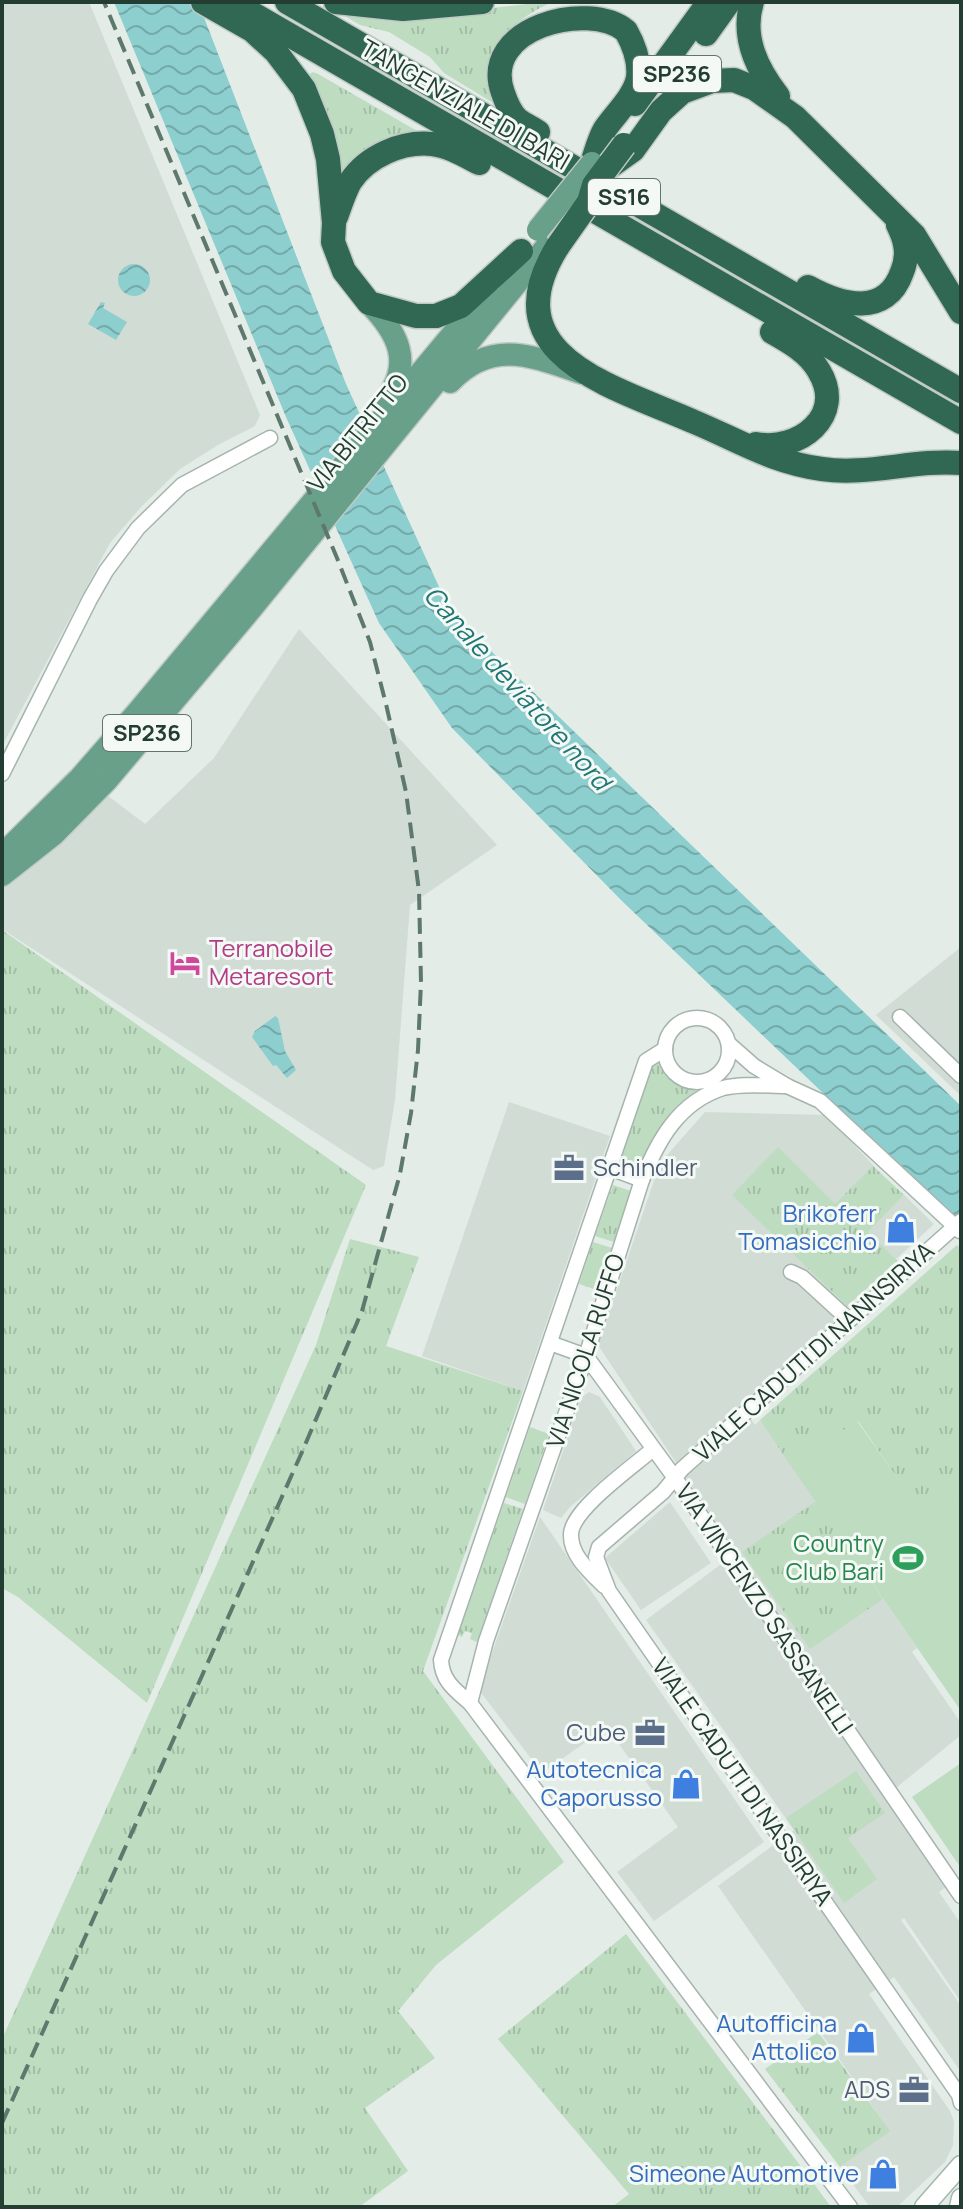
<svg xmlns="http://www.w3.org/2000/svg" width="963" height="2209" viewBox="0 0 963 2209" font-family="Manrope,sans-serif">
<defs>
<pattern id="grass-tufts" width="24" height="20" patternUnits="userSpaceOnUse" patternTransform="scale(2)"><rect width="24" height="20" fill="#bddcc0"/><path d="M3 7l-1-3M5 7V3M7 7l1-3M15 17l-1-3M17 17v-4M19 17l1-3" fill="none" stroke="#a2bea5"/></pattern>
<pattern id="water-waves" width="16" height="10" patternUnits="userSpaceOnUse" patternTransform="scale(2)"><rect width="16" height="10" fill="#8dcfce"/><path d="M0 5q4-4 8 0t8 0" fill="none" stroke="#73a9a8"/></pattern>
</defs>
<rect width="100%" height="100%" fill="#e3ece7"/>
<g fill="#d1dcd5">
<path d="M2 2H89L260 415 255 426 218 445 180 469 141 507 110 543 2 746Z"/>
<path d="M299 629 497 845 410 905 395 1100 384 1166 373 1170 2 929V886L57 846 107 795 145 824 214 758Z"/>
<path d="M961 947V1096L876 1015Z"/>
<path d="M509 1102 610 1136 523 1391 422 1356Z"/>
<path d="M705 1112 826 1115 873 1165 849 1310 743 1408 755 1425 760 1420 816 1501 811 1505 878 1602 883 1599 917 1648 912 1652 961 1723V1735L896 1788 958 1878 939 1892 961 1924V2002L904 1918 901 1920 961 2006V2072L894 1977 869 1994 950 2111 954 2122 953 2145 945 2162 897 2207H870L840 2167 889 2130 718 1886 794 1830 646 1620 736 1553 598 1345 660 1163Z"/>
<path d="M904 1195 934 1224 896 1259 868 1232Z"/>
<path d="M589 1392 600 1397 636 1451 570 1507 561 1518 543 1510 581 1398Z"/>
<path d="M670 1502 711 1563 641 1610 605 1558Z"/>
<path d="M540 1517 764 1842 654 1921 617 1872 678 1827 607 1727 542 1773 479 1690Z"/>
</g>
<g fill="url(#grass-tufts)">
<path d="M544 2 548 4C494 30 500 50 495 104L444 73 430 57 389 32 360 25 335 10 432 15Z"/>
<path d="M313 72 318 74 426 136 342 178 307 75Z"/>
<path d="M2 930 366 1185 147 1703 18 1597 2 1588Z"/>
<path d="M657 1061 675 1082 697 1091 698 1093C670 1115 652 1134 639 1167L620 1160 653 1064Z"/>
<path d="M778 1147 835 1204 873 1166 904 1195 868 1232 898 1261 847 1306 732 1195Z"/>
<path d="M613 1185 631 1191 614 1242 595 1236Z"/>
<path d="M350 1239 419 1257 386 1346 523 1391 423 1671 564 1862 436 1965 398 2011 435 2058 365 2108 408 2171 359 2207H2V2039L316 1345Z"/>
<path d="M593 1242 612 1248 597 1290 579 1284Z"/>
<path d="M957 1245 961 1249V1492L925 1518 858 1421 791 1466 760 1420Z"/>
<path d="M530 1427 549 1434 525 1504 506 1497Z"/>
<path d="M816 1501 883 1599 810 1649 742 1552Z"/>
<path d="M504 1503 523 1509 477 1642 470 1639 472 1633 465 1631 462 1637 458 1635Z"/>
<path d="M856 1771 885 1813 848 1838 877 1879 844 1903 786 1818Z"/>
<path d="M626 1934 814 2184 831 2207H612L629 2194 498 2039Z"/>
<path d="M818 2032 890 2131 840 2167 765 2069Z"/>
</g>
<g fill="#bddcc0">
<path d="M857 1421 925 1517 961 1492V1711L791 1466Z"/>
<path d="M961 1763V1868L912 1797Z"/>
</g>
<g fill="url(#water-waves)">
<path d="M114 2H198L346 384 446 602 493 653 961 1106V1225L622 901 452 728 379 623 286 417Z"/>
<circle cx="134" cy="280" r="16"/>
<path d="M101 302 105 303 103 308 127 322 116 340 88 324Z"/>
<path d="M275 1016 278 1018 285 1051 296 1070 287 1078 276 1065 273 1066 252 1037 255 1031Z"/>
</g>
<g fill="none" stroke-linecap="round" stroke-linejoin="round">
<g stroke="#a6b4ad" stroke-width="17">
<g id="street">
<path d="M2 774 90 599 106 571 138 528 182 485 270 438"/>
<path d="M900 1017 961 1076"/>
<circle cx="697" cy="1050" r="32"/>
<path d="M729 1044 754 1066 787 1086 820 1101 960 1231"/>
<path d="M665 1049 646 1061 441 1660C442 1681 455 1690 470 1703L850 2207"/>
<path d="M610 1168 642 1180"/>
<path d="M961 1221 682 1469 663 1492 599 1547 596 1557 609 1591 959 2095 961 2103"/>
<path d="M791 1272 802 1277 849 1320"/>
<path d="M550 1343 586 1356 675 1478 961 1896"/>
<path d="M604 1586C590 1572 570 1555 571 1534 572 1509 634 1466 653 1449"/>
<path d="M470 1703 486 1641 586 1356 642 1180C658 1140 679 1102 723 1088 743 1083 766 1086 787 1086"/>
</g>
</g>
<g stroke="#a2b8ac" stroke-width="21">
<g id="secondary">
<path d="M924 2207 961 2165"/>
<path d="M959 2207 961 2198"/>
</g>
</g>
<g stroke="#c1c9c6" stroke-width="25">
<g id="primary">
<path d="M369 303C398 333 414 363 385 401"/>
<path d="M450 382C492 338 532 356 582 373"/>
<path d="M2 855 80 778 136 714 487 293"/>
<path d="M2 875 54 834 107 780 251 609 551 241"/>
</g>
</g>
<g stroke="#c1c9c6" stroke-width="27">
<g id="highway">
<path d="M203 2 252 30 276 52 304 89 322 134 328 159 334 223 333 242 344 271 369 303 416 316H436L461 306 521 251"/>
<path d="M232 2 961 422"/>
<path d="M287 2 961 391"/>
<path d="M336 2 403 9 482 2"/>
<path d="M752 2C741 37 757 69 778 96"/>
<path d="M706 34 729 2"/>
<path d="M635 104 709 2"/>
<path d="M538 132C532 128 523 124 517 119 510 112 506 102 503 93 479 27 589 0 626 31 634 45 640 61 638 78 634 97 616 113 605 129 599 139 596 152 592 163"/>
<path d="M612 165 633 150 661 111 682 92 712 81 734 80 754 88 795 117 914 235 961 312"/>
<path d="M336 217C340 206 344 193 350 182 367 156 402 141 432 144 449 146 464 155 479 163"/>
<path d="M558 246C489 356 615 387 692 421 738 440 771 462 822 469 867 476 915 459 961 463"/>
<path d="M808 287C841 305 886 318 902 272 909 255 906 241 898 225"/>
<path d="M756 444C799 452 846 416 819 371 809 353 790 342 772 332"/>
</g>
</g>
<use href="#street" stroke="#fff" stroke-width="14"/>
<use href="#secondary" stroke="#fff" stroke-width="18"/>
<use href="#primary" stroke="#69a089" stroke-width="22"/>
<use href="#highway" stroke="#306853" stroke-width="24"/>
<path stroke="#5e786d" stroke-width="4" stroke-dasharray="16 8" stroke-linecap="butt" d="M2 2123 302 1452 362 1311 400 1174 411 1113 418 1050 421 982 419 891 406 792 386 704 370 642 337 558 104 2"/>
<g stroke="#c1c9c6" stroke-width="25" stroke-linecap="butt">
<path id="primary-bridge" d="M538 230 592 163"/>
</g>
<g stroke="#c1c9c6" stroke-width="27" stroke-linecap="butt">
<path id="highway-bridge" d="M558 246 589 202 594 185 624 145"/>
</g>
<use href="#primary-bridge" stroke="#69a089" stroke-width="22"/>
<use href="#highway-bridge" stroke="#306853" stroke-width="24"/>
</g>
<defs>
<g id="hotel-bare" transform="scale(2.4)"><path d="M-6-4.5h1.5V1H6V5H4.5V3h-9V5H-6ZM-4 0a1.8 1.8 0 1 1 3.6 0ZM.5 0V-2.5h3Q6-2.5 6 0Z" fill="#d1479c" stroke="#f4f9f5" stroke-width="2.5" paint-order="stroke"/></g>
<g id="office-bare" transform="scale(2.4)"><path d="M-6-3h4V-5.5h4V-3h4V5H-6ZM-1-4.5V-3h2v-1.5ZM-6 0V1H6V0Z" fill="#5c6f8a" stroke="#f4f9f5" stroke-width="2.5" paint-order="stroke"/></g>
<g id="shop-bare" transform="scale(2.4)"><path d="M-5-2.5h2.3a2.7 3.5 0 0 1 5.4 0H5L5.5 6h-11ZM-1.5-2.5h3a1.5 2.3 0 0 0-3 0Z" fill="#3f7fe0" stroke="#f4f9f5" stroke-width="2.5" paint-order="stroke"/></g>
<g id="stadium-bare" transform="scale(2.4)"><path d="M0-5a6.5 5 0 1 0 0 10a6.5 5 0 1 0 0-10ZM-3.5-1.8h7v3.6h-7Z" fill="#2e9e5b" stroke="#f4f9f5" stroke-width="2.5" paint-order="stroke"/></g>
</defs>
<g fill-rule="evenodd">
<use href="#hotel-bare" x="185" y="963"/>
<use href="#office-bare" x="569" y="1168"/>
<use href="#shop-bare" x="901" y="1228"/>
<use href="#stadium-bare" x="908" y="1558"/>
<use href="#office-bare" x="650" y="1733"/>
<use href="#shop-bare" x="686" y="1784"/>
<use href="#shop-bare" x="861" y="2038"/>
<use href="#office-bare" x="914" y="2090"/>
<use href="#shop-bare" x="883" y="2174"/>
</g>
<g text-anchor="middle" stroke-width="6" stroke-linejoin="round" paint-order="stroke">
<g fill="#f4f9f5" stroke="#62756c" stroke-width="2">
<rect x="633" y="56" width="88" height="36" rx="6"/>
<rect x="588" y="179" width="72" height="36" rx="6"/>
<rect x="103" y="715" width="88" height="36" rx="6"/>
</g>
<g font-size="22" font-weight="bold" fill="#233d32">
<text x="677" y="82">SP236</text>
<text x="624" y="205">SS16</text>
<text x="147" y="741">SP236</text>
</g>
<g font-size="24" fill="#233d32" stroke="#f4f9f5">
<text transform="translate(465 105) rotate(30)" y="8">TANGENZIALE DI BARI</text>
<text transform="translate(358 433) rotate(-51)" y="8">VIA BITRITTO</text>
<text transform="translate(586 1351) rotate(-72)" y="8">VIA NICOLA RUFFO</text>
<text transform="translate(814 1352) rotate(-42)" y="8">VIALE CADUTI DI NANNSIRIYA</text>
<text transform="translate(764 1609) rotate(56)" y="8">VIA VINCENZO SASSANELLI</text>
<text transform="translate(742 1782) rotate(55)" y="8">VIALE CADUTI DI NASSIRIYA</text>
</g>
<g font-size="24" fill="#b23c85" stroke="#f4f9f5" text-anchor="start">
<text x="209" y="957">Terranobile<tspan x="209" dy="28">Metaresort</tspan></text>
</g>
<g font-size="24" fill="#4e5e75" stroke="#f4f9f5" text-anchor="end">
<text x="593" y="1176" text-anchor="start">Schindler</text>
<text x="626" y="1741">Cube</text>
<text x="890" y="2098">ADS</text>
</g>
<g font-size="24" fill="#366cbe" stroke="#f4f9f5" text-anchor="end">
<text x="877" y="1222">Brikoferr<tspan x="877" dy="28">Tomasicchio</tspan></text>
<text x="662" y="1778">Autotecnica<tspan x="662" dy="28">Caporusso</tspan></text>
<text x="837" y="2032">Autofficina<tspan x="837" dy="28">Attolico</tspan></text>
<text x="859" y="2182">Simeone Automotive</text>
</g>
<g font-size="24" fill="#27864d" stroke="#f4f9f5" text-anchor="end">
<text x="884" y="1552">Country<tspan x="884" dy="28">Club Bari</tspan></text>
</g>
<g font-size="26" font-style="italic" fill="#207776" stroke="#f4f9f5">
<text transform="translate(517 688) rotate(48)" y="9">Canale deviatore nord</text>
</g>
</g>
<rect width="963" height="2209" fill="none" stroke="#233d32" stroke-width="8"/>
</svg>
